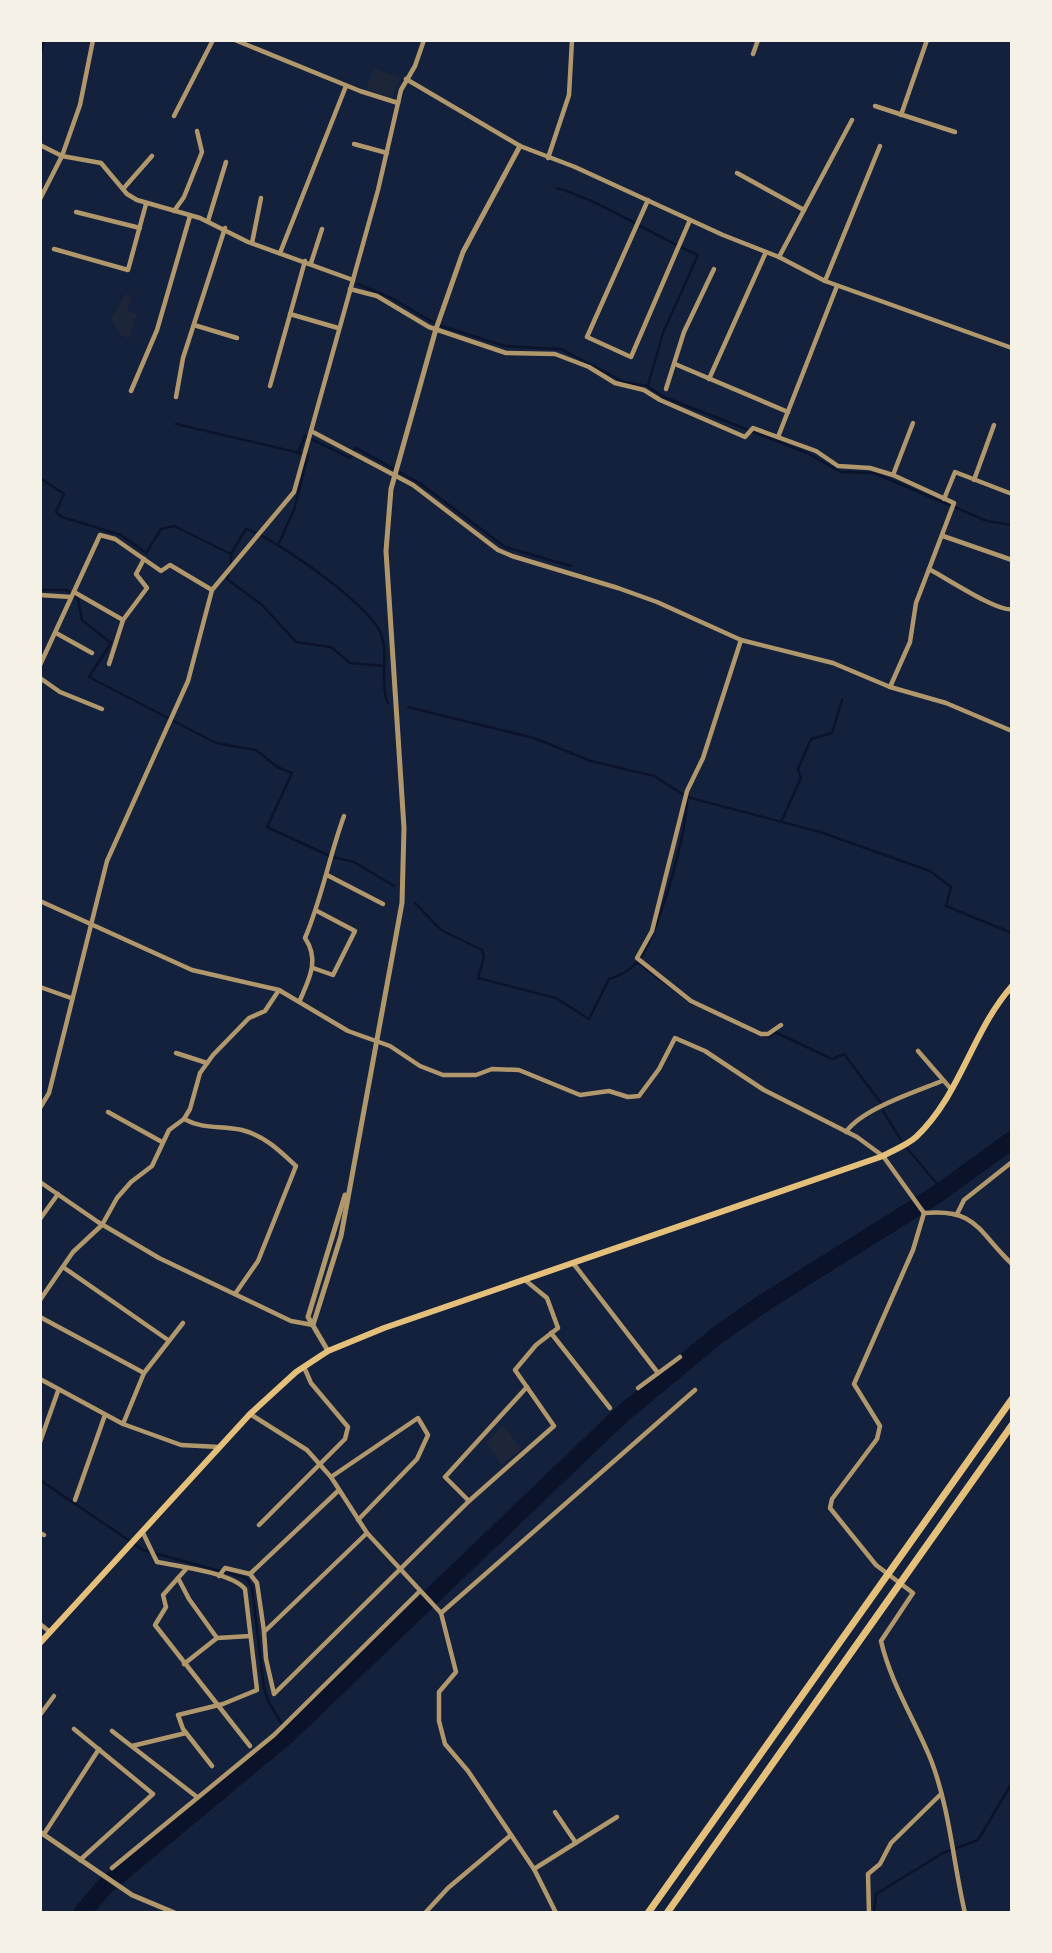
<svg xmlns="http://www.w3.org/2000/svg" width="1052" height="1953" viewBox="0 0 1052 1953" font-family="'Source Sans 3',sans-serif">
<rect width="100%" height="100%" fill="#14213d"/>
<g fill="#1d2539">
<path d="M374 68 400 78 392 98 366 89Z"/>
<path d="M126 294 132 295 127 311 137 314 129 339 120 334 111 319Z"/>
<path d="M504 1425 521 1449 502 1465 486 1442Z"/>
</g>
<g fill="none" stroke-linecap="round" stroke-linejoin="round">
<g stroke="#0b132b" stroke-width="2.5">
<path d="M40 58 44 40"/>
<path d="M557 188C606 203 650 234 698 255L663 333 648 385"/>
<path d="M358 284 391 298 438 325 505 346 561 349 624 382 647 386 664 397 807 453 841 472 874 473 987 521 1012 525"/>
<path d="M176 424 308 455 294 510 278 545"/>
<path d="M298 453 305 436 350 458 356 448 421 484 505 547 571 566"/>
<path d="M40 478 64 494 56 512 62 517 121 535 146 553 161 529 174 526 231 554V565"/>
<path d="M231 554 246 529C275 538 370 605 381 634 389 655 379 685 388 703"/>
<path d="M229 571 227 579 262 605 296 642 331 647 350 663 384 666"/>
<path d="M40 590H67L78 599 82 620 111 643 89 677 216 743 256 750 277 767 292 773 267 827 332 857 354 862 394 886"/>
<path d="M408 707 534 738 591 761 654 776 687 797 820 832 930 871 951 887 946 906 1012 933"/>
<path d="M782 820 801 778 798 769 811 739 832 733 842 700"/>
<path d="M415 903 441 930 482 950 484 957 478 978 556 998 589 1019 609 979C620 976 629 971 637 962 658 937 688 831 687 797"/>
<path d="M637 962 693 1004"/>
<path d="M752 1032 769 1037 775 1032 832 1059 844 1054 881 1103"/>
<path d="M883 1111 901 1140"/>
<path d="M906 1147 943 1191"/>
<path d="M40 1480 143 1550 246 1578 252 1587 264 1688 268 1701 288 1734"/>
<path d="M874 1913 876 1894 943 1853 978 1840 1012 1783"/>
</g>
<path stroke="#0b132b" stroke-width="18" d="M82 1913 104 1887 288 1734 621 1415 719 1334 765 1302 936 1195 1012 1140"/>
<g stroke="#b1986c" stroke-width="4.5">
<path d="M235 40 360 91 398 103"/>
<path d="M753 54 758 40"/>
<path d="M406 79 520 146 575 167 723 235 779 257 825 281 1012 348"/>
<path d="M875 106 955 132"/>
<path d="M901 115 927 40"/>
<path d="M174 116 213 40"/>
<path d="M354 144 387 153"/>
<path d="M40 145 62 156 101 163 127 194 137 200 200 218 248 242 353 280"/>
<path d="M548 158 569 95 572 40"/>
<path d="M737 173 804 210"/>
<path d="M123 189 152 156"/>
<path d="M40 199 62 156 80 105 93 40"/>
<path d="M648 200 587 337 631 357 690 220"/>
<path d="M174 211 184 197 202 152 197 131"/>
<path d="M76 212 140 228"/>
<path d="M208 221 226 162"/>
<path d="M252 243 261 198"/>
<path d="M54 249 128 270 146 204"/>
<path d="M280 253 346 86"/>
<path d="M779 257 852 120"/>
<path d="M311 263 322 229"/>
<path d="M825 281 880 146"/>
<path d="M350 289 377 296 429 327 506 353 555 354 589 367 615 383 644 390 660 400 745 437 753 428 816 451 838 466 870 468 893 475 954 503 929 569C946 578 999 613 1012 609"/>
<path d="M290 314 338 328"/>
<path d="M194 325 237 338"/>
<path d="M675 364 788 412"/>
<path d="M709 379 766 252"/>
<path d="M270 386 305 261"/>
<path d="M666 389 684 332 714 269"/>
<path d="M131 391 157 330 190 216"/>
<path d="M176 397 183 358 225 228"/>
<path d="M311 431 413 485 498 550 512 556 618 588 657 602 741 640 833 663 890 687 946 703 1012 731"/>
<path d="M778 437 837 286"/>
<path d="M893 475 913 423"/>
<path d="M974 480 994 425"/>
<path d="M944 499 955 472 1012 494"/>
<path d="M943 536 1012 560"/>
<path d="M74 592 123 620 147 588 136 574 144 559"/>
<path d="M40 595 71 597"/>
<path d="M56 633 92 653"/>
<path d="M741 640 703 758 687 791 652 931 637 958 691 1001 761 1034H768L781 1025"/>
<path d="M109 664 123 620"/>
<path d="M40 665 100 535 115 539 161 571 170 565 212 590"/>
<path d="M40 678 60 692 102 709"/>
<path d="M890 687 910 642 916 603 929 569"/>
<path d="M327 875 383 904"/>
<path d="M40 901 192 970 279 990 348 1031 390 1046 420 1066 443 1075H476L492 1069 519 1070 580 1095 609 1091 628 1097 639 1096 659 1069 675 1038 705 1051 764 1090 857 1137 883 1156 924 1213"/>
<path d="M313 968 333 975 355 931 317 911"/>
<path d="M40 987 71 998"/>
<path d="M300 1000C309 979 320 960 305 938 322 898 329 857 344 816"/>
<path d="M918 1051 951 1089"/>
<path d="M176 1053 207 1063"/>
<path d="M40 1108 49 1093 107 861 188 681 212 590 294 492 378 190 401 90 415 66 424 40"/>
<path d="M108 1112 162 1142"/>
<path d="M184 1119C204 1130 221 1125 242 1130 265 1136 280 1151 296 1166L258 1261 235 1294"/>
<path d="M846 1132C862 1109 915 1092 942 1081"/>
<path d="M40 1182 98 1222 159 1258 291 1321 313 1325"/>
<path d="M924 1213 913 1250 854 1384 880 1426 877 1439 832 1499 830 1508 876 1565 913 1593 881 1641C891 1684 915 1720 931 1760 950 1810 953 1862 965 1913"/>
<path d="M924 1213C977 1208 978 1232 1012 1264"/>
<path d="M957 1214 964 1200 1012 1162"/>
<path d="M40 1219 58 1194"/>
<path d="M573 1263 658 1373"/>
<path d="M63 1267 168 1340"/>
<path d="M40 1300 73 1252 102 1225 117 1198 131 1182 152 1166 169 1130 184 1119 190 1109 200 1073 213 1055 249 1018 265 1011 279 990"/>
<path d="M40 1317 144 1373"/>
<path d="M551 1333 610 1408"/>
<path d="M40 1379 123 1424 181 1445 219 1447"/>
<path d="M638 1388 680 1357"/>
<path d="M250 1414 307 1450 331 1477 367 1533 441 1613 456 1672 439 1692V1721L445 1744 468 1771 534 1869 556 1913"/>
<path d="M123 1424 144 1373 183 1323"/>
<path d="M40 1442 58 1391"/>
<path d="M331 1477 418 1418 428 1435 417 1459 358 1520"/>
<path d="M75 1500 105 1415"/>
<path d="M469 1501 445 1477 527 1387"/>
<path d="M259 1525 345 1439 348 1427 311 1383 304 1367"/>
<path d="M40 1533 44 1535"/>
<path d="M143 1533 157 1562C178 1566 232 1573 245 1589L257 1690 223 1704 178 1715 183 1729 212 1766"/>
<path d="M367 1533 264 1632 266 1659 274 1694 469 1501 554 1426 515 1370 536 1345 558 1328 547 1298 525 1280"/>
<path d="M186 1569 163 1595 166 1607 155 1625 250 1746"/>
<path d="M219 1576 225 1568 250 1574"/>
<path d="M178 1578 189 1599 217 1638"/>
<path d="M441 1613 695 1390"/>
<path d="M40 1624 50 1632"/>
<path d="M264 1631 257 1583 250 1574 338 1491"/>
<path d="M184 1664 217 1638 250 1636"/>
<path d="M40 1715 54 1696"/>
<path d="M74 1729 153 1794 80 1860"/>
<path d="M112 1731 197 1797"/>
<path d="M132 1746 186 1733"/>
<path d="M555 1812 576 1843"/>
<path d="M44 1834 99 1749"/>
<path d="M112 1868 274 1735 420 1591"/>
<path d="M534 1869 617 1817"/>
<path d="M425 1913 448 1888 511 1835"/>
<path d="M869 1913 868 1874 880 1864 891 1843 941 1794"/>
</g>
<g stroke="#b1986c" stroke-width="5">
<path d="M313 1325 341 1236 402 903 404 828 386 551 391 489 436 329 463 252 520 146"/>
<path d="M328 1351 308 1317 345 1195"/>
<path d="M40 1832 132 1895 175 1913"/>
</g>
<path stroke="#e5c07b" stroke-width="6" d="M40 1643 250 1414 296 1372 328 1351 384 1328 883 1156C894 1150 907 1145 916 1137 960 1096 972 1031 1012 986"/>
<g stroke="#e5c07b" stroke-width="7">
<path d="M648 1913 1012 1399"/>
<path d="M667 1913 1012 1425"/>
</g>
</g>
<rect width="1052" height="1953" fill="none" stroke="#f6f1e7" stroke-width="84"/>
</svg>
